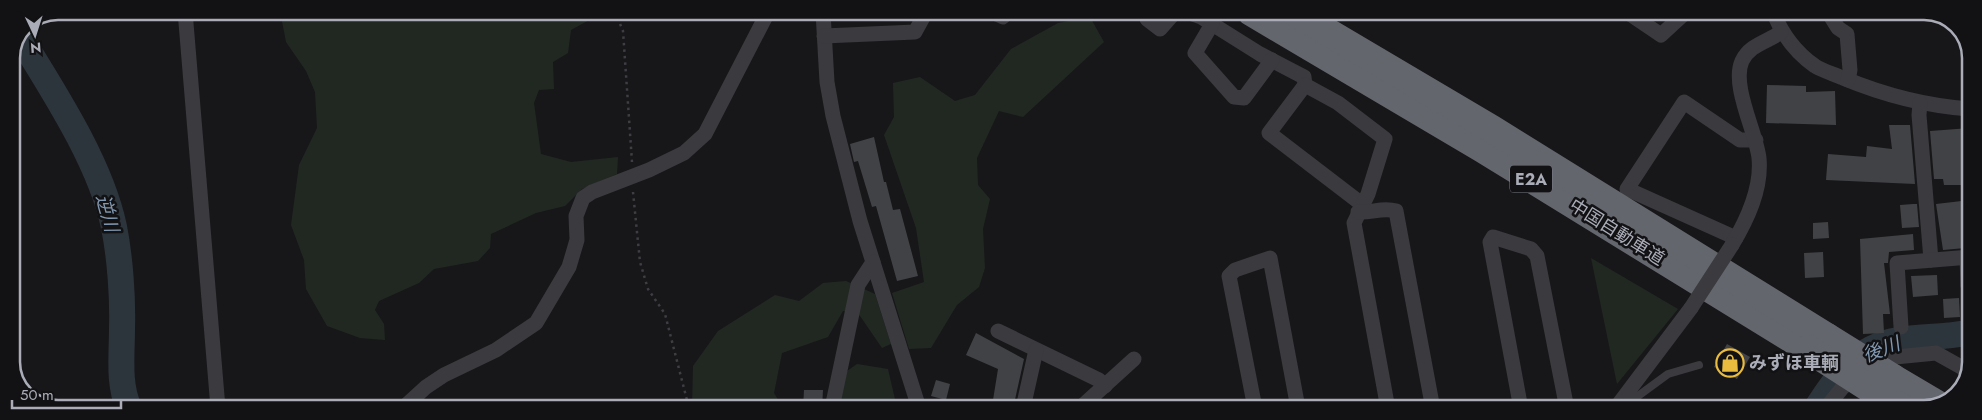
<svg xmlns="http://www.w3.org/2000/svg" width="1982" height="420" viewBox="0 0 1982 420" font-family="Jost,'Noto Sans JP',sans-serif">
<rect width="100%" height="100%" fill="#171719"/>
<g fill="#212822">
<path d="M280 11H601L602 13 571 30 568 53 553 62 554 89 539 90 534 103 541 154 571 162 618 157 617 174 582 189 565 206 536 213 491 234 490 248 478 261 434 269 419 283 379 301 375 310 384 324 385 340 360 338 327 326 306 289 304 260 291 225 299 165 317 128 315 92 306 71 286 42Z"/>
<path d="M1090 17 1104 42 1023 117 999 111 977 158 978 185 990 199 983 229 985 268 979 287 957 305 931 348 909 349 892 293 924 282 916 228 884 135 894 117 893 83 920 77 955 101 975 95 1011 49 1058 23Z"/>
<path d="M1591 258 1678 309 1617 384Z"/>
<path d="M846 281 875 294 891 344 882 348 858 313 843 311 828 337 782 353 774 393 783 408H692L693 366 718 331 775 295 799 301 823 283Z"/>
<path d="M857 364 888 369 897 408H832L847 371Z"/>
</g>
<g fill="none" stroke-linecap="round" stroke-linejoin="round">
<g stroke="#2d353c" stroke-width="26">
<path d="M20 37C54 92 101 164 114 227 120 257 123 298 122 329 122 355 118 384 129 408"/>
<path d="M1816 409C1836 377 1858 346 1898 340 1922 336 1946 338 1970 332"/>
</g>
</g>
<g fill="#414246">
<path d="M1767 85 1806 86V92L1835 91 1836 125 1766 123Z"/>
<path d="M1889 125H1910L1915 184 1826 180 1828 154 1866 157 1867 146 1892 149Z"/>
<path d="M1970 128V159L1961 160 1962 185H1944L1943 179H1934L1930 131Z"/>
<path d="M874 137 884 182H886L893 210 900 209 918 276 897 281 876 206 872 207 858 161 854 162 850 144Z"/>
<path d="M1970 200V218H1963L1965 248 1943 250 1936 204Z"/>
<path d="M1913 204H1917L1919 227 1902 228 1900 205Z"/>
<path d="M1828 222 1829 238 1813 239V223Z"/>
<path d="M1913 234 1914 250 1889 252 1888 263H1884L1890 314H1883L1884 333 1863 334 1860 239Z"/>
<path d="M1823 252 1824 277 1805 278 1804 253Z"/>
<path d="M1937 275 1938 295 1913 297 1911 276Z"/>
<path d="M1959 298 1960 317 1944 318 1943 299Z"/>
<path d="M976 333 1024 359 1014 404 993 400 998 369 966 355Z"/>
<path d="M1727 344 1750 357 1737 379 1714 367Z"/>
<path d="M936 380 950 384 946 400 931 396Z"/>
<path d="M804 390H823L822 408H803Z"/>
</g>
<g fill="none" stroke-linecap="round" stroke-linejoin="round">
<g stroke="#3e3f44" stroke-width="2.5" stroke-dasharray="2.5 4" stroke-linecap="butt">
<path d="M615 12 623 31 632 162"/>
<path d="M633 192 640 262 648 289 665 314 689 408"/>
</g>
<path stroke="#3a3a3f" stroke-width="8" d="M1625 394 1638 396 1668 374 1699 365"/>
<g stroke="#3a3a3f" stroke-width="15">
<path d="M185 11 218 408"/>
<path d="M823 12 827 82 833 116 860 221 919 408"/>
<path d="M992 12 1003 17 1005 12"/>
<path d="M1154 12 1147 19 1160 29 1175 12"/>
<path d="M1187 12 1201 17 1260 54 1304 77 1305 85 1269 133 1363 205"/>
<path d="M1627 12 1661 35 1686 12"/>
<path d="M1773 12C1782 34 1795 52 1815 66 1823 71 1834 74 1843 78 1884 95 1926 106 1970 109"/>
<path d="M1828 12 1838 28 1847 34 1850 70 1848 80"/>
<path d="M1212 24 1195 53 1234 97 1244 98 1272 60"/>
<path d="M824 36 915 32 926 12"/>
<path d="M1305 85 1338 103 1385 139 1368 194 1354 223 1388 409"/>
<path d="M1920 103 1919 115 1931 260"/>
<path d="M1358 212C1372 213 1383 207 1396 211L1433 409"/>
<path d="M1736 238 1627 189 1684 102 1740 140H1756"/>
<path d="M1732 245C1747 220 1762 189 1759 158 1756 132 1731 85 1742 61 1750 44 1768 42 1781 32"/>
<path d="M1967 257 1968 286"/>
<path d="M1901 327 1897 263 1970 257"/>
<path d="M998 331 1099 380 1105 386"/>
<path d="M403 408 426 387 444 375 496 350 536 323 569 267 577 240 576 216 583 198 592 192 649 170 684 153 705 134 768 12"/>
<path d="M832 408 858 285 873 262"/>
<path d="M1023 408 1036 350"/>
<path d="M1080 408 1134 359"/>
<path d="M1255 408 1229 276 1235 270 1270 258 1298 408"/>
<path d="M1521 409 1490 242 1493 237 1531 249 1537 256 1567 409"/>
<path d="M1615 409 1691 308"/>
<path d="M1825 409 1843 387 1885 358 1936 353 1970 372"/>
</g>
<g stroke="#64666e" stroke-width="28">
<path d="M1251 12 1481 148 1808 349"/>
<path d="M1294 12 1492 129 1827 337"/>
<path d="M1893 378 1937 404"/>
<path d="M1875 392 1904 409"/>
</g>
<path stroke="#3a3a3f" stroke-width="15" d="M1691 308 1732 245"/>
<g stroke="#64666e" stroke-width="28">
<path d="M1827 337 1893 378"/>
<path d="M1808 349 1875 392"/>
</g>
</g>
<defs>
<g id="shop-ring" transform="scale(1.4375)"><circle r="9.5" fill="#121214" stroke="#e9bc3f" stroke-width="1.5"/><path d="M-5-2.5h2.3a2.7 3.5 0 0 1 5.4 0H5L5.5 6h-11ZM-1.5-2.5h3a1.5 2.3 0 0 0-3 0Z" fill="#e9bc3f"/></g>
</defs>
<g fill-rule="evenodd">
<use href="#shop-ring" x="1730" y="363"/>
</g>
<g text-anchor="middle" stroke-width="5" stroke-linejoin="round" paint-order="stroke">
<rect fill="#121214" stroke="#7c7e87" stroke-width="1" x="1510" y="165.5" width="42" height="27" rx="4"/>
<g font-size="16" font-weight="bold" fill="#aaadb8">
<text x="1531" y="185">E2A</text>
</g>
<g font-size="18" fill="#aaadb8" stroke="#121214">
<text transform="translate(1617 232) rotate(32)" y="6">中国自動車道</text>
</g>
<g font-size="18" font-weight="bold" fill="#aaadb8" stroke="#121214" text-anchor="start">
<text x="1749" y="369">みずほ車輌</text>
</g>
<g font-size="19" font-style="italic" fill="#8298b1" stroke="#121214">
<text transform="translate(108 213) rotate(75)" y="7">逆川</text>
<text transform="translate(1881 349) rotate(-21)" y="7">後川</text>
</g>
</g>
<path d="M0 0H1982V420H0ZM58 20H1924A38 38 0 0 1 1962 58V362A38 38 0 0 1 1924 400H58A38 38 0 0 1 20 362V58A38 38 0 0 1 58 20Z" fill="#121214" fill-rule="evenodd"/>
<path fill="none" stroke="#aaadb8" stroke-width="2.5" d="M58 20H1924A38 38 0 0 1 1962 58V362A38 38 0 0 1 1924 400H58A38 38 0 0 1 20 362V58A38 38 0 0 1 58 20Z"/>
<g transform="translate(35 35) rotate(176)" stroke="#121214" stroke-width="4" paint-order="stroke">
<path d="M0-4L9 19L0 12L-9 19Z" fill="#aaadb8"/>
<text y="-8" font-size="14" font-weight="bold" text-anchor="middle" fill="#aaadb8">N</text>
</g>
<path d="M12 400v8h109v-8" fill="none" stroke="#aaadb8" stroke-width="2.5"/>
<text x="20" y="400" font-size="15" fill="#aaadb8" stroke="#121214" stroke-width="4" paint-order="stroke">50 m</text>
</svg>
